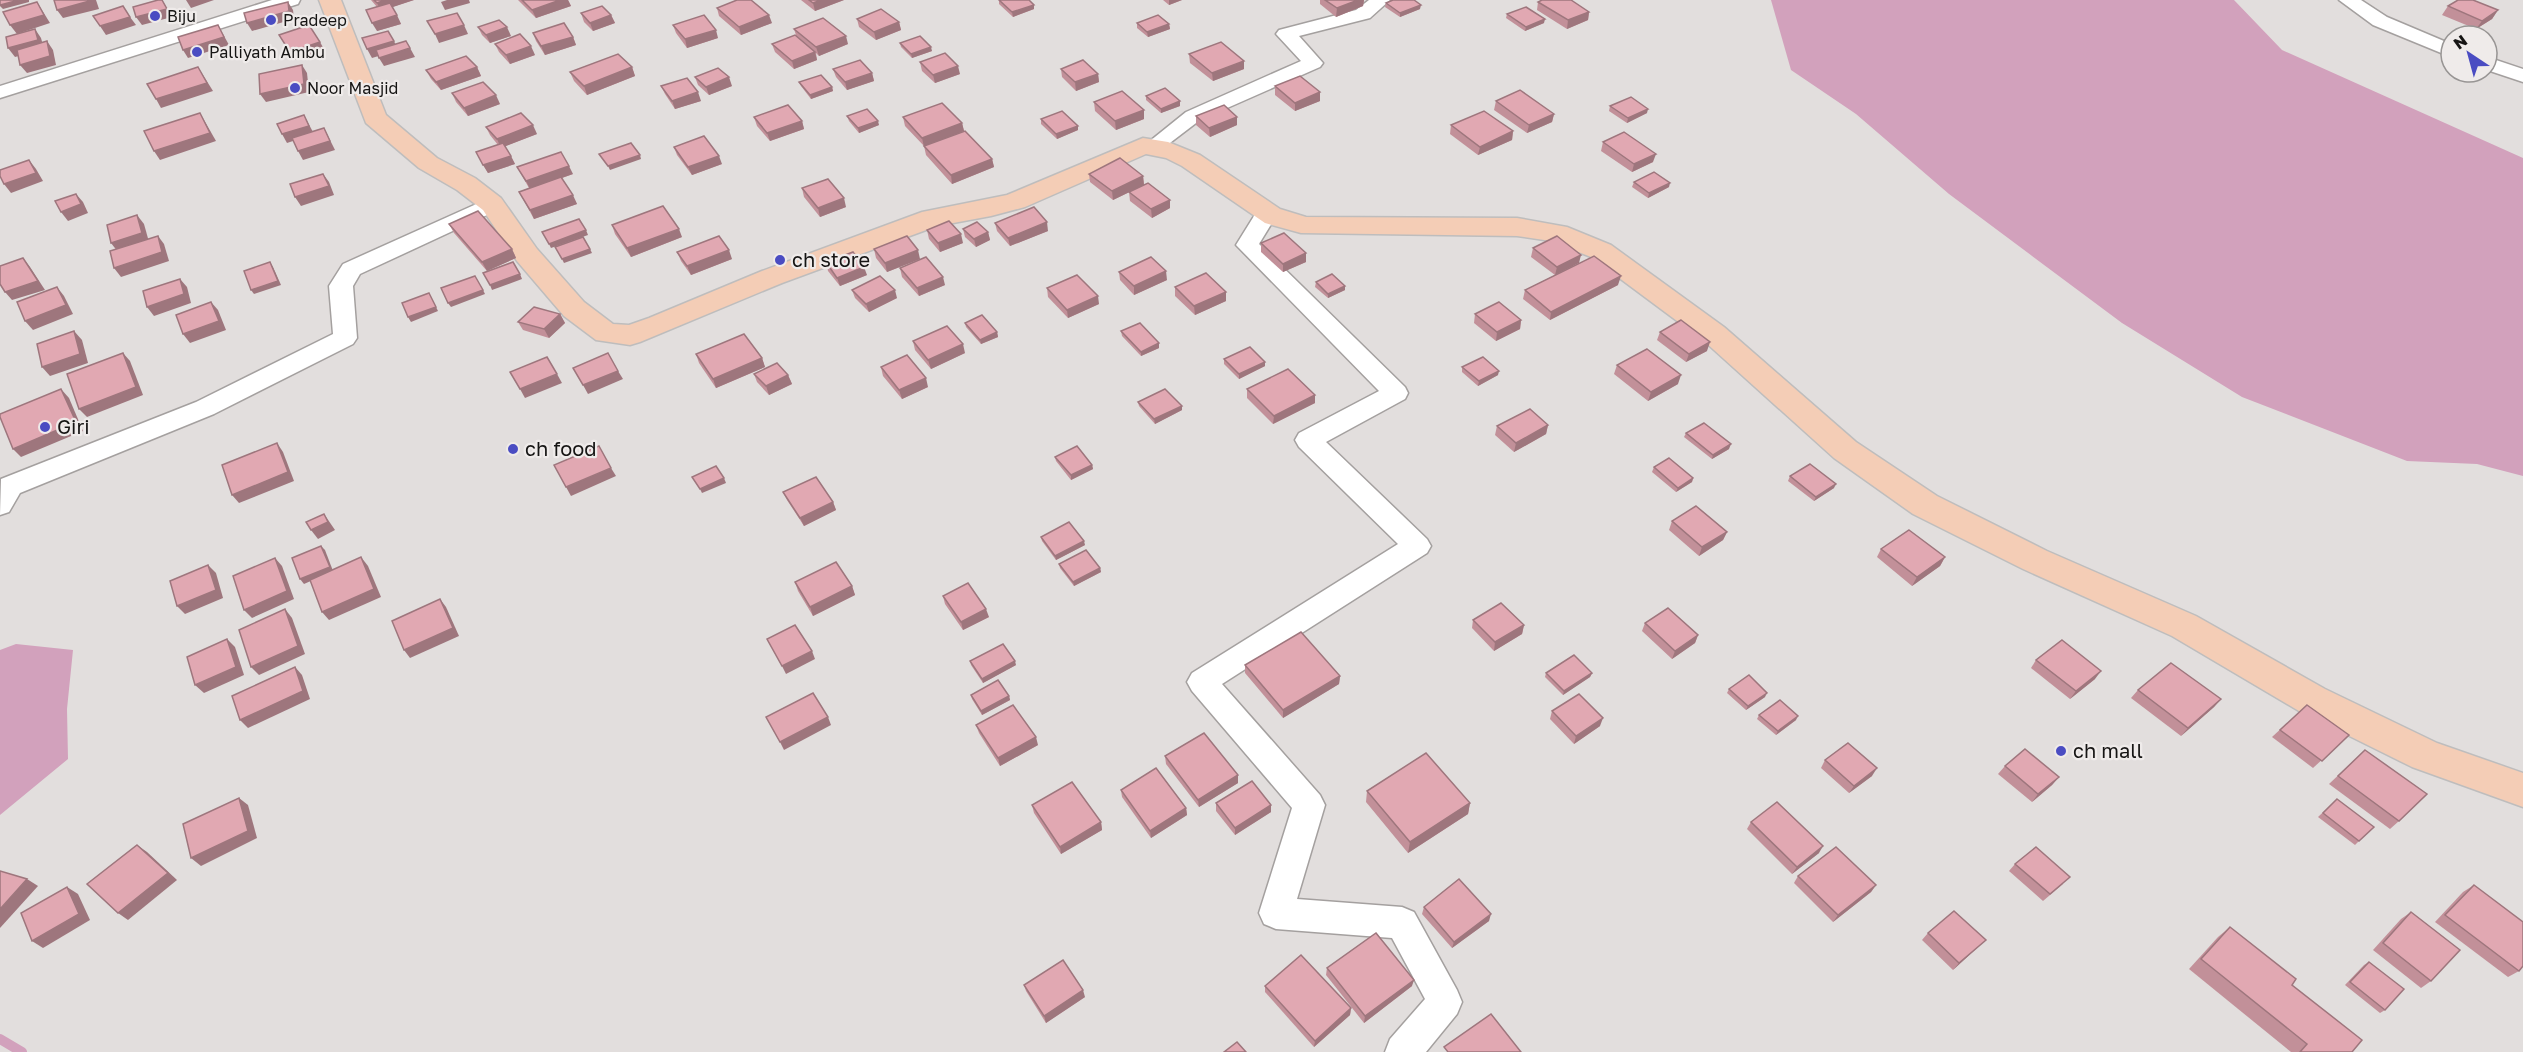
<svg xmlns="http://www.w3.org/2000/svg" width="2523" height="1052" viewBox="0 0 2523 1052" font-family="'Golos Text',sans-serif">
<rect width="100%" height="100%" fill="#e2dedd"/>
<g fill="#d2a1bc">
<path d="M1771 0H2234L2282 50 2523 158V476L2477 464 2407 461 2242 397 2122 323 1949 194 1856 114 1791 70Z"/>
<path d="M16 644 73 650 67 709 68 759 0 815V650Z"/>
</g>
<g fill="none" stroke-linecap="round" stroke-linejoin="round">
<path stroke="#d2a1bc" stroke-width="10" d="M0 1039 22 1052"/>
<g stroke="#a4a09f" stroke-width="3">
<g id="minor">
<path d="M272 0H300L298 4 0 98V86Z"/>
<path d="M1369 0H1390L1370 18 1299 36 1323 63 1320 67 1200 120 1162 149 1155 151 1148 149 1145 145 1186 112 1301 61 1276 34 1279 30 1356 10Z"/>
<path d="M2339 0H2361L2387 17 2451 44V57L2373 25Z"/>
<path d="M2487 57 2523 69V82L2487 70Z"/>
<path d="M492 197 500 199 503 204 500 209 360 274 353 286 357 338 353 344 214 414 20 493 9 512 0 515 1 479 196 402 333 334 329 286 343 264Z"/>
<path d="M1267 206 1275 208 1278 213 1259 244 1405 387 1408 393 1405 399 1326 442 1427 539 1431 546 1427 553 1222 684 1320 795 1325 805 1297 899 1402 907 1414 912 1457 990 1462 1002 1457 1014 1426 1052H1385L1390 1039 1425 999 1392 938 1276 929 1264 924 1259 913 1292 808 1192 691 1187 682 1192 673 1398 544 1299 447 1295 440 1299 433 1379 391 1236 245 1259 208Z"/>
</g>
</g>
<g stroke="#bebdbd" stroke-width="3">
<path id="major" d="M319 0H341L386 115 437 158 475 178 501 198 537 249 584 302 613 324 629 325 649 318 762 271 922 212 1007 195 1143 138 1168 142 1200 155 1280 209 1306 217 1517 218 1567 227 1611 245 1724 327 1856 442 1937 496 2047 551 2196 616 2325 689 2437 743 2523 773V807L2412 767 2299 711 2172 636 2023 569 1913 514 1834 458 1704 341 1591 257 1551 241 1517 236 1301 233 1265 223 1182 166 1166 158 1146 154 1025 207 991 216 937 226 782 283 640 342 630 345 596 340 564 316 517 261 483 210 457 190 419 168 366 123Z"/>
</g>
<use href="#minor" fill="#fff" fill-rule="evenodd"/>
<use href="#major" fill="#f4cdb6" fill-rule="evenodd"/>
</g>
<g fill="#c29099">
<path d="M371 0H414L392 7 401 24 377 31V7Z"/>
<path d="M518 0H568L571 6 536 18Z"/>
<path d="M801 0H844L815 11Z"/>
<path d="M999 0 1034 5V9L1013 17 999 4Z"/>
<path d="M1163 0H1182L1169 5Z"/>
<path d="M1320 0H1364L1363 6 1336 17 1320 4Z"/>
<path d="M1538 2 1589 12 1588 20 1567 29 1537 10Z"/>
<path d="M1386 3 1420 9 1400 17 1385 7Z"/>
<path d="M2448 6 2498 10 2492 19 2476 29 2442 15Z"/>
<path d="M717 8 772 23 741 35 719 16Z"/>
<path d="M581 13 611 15 615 23 593 31 584 22Z"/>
<path d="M1507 14 1544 23 1525 31 1506 18Z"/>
<path d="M857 19 899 22 901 30 876 40 859 27Z"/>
<path d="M1137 23 1169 24 1170 29 1148 37 1137 28Z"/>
<path d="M673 25 718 38 687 48 676 33Z"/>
<path d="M478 27 511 36 490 43 482 35Z"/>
<path d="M794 29 848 44 819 56 816 53 817 60 794 69 775 52 772 44 796 35Z"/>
<path d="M533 33 573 37 576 45 545 55 536 41Z"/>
<path d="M900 43 932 51 912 58 901 47Z"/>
<path d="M495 44 535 55 510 64 499 52Z"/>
<path d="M1189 54 1244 69 1213 81 1190 63Z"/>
<path d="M920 62 960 74 935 83 922 71Z"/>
<path d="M477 67 481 76 441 90 431 79 426 70Z"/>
<path d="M632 67 635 76 587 95 574 81 570 72Z"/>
<path d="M833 69 872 73 874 81 847 90 836 77Z"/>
<path d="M1061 69 1098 74 1099 82 1076 91 1062 77Z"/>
<path d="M695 77 732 86 709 95 698 85Z"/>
<path d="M799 82 832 87 833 91 811 99 801 86Z"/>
<path d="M661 86 701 101 675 109 665 94Z"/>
<path d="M1275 86 1320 92V101L1295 111 1275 95Z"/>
<path d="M452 93 500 104 468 116 456 102Z"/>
<path d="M1146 96 1180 101V106L1161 113 1146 100Z"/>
<path d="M1496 101 1554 114 1552 122 1527 133 1494 110Z"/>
<path d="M1094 102 1144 110V119L1116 130 1095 111Z"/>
<path d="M1610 106 1647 113 1627 123 1609 111Z"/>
<path d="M847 116 879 125 859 133 849 121Z"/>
<path d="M1196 116 1237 117V125L1210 137 1196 125Z"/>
<path d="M754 117 802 121 804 129 770 141 757 126Z"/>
<path d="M903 117 962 123 964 131 992 159 994 167 952 184 926 155 924 146 905 126Z"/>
<path d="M1041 119 1078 130 1057 139 1041 124Z"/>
<path d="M1451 125 1513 131 1512 140 1478 155 1450 134Z"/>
<path d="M486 127 537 134 505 146 515 164 488 173 476 152 498 145 490 135Z"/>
<path d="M1603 142 1653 162 1632 172 1601 151Z"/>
<path d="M674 147 722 164 692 175 677 155Z"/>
<path d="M517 167 573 174 562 178 577 204 534 219 519 192 529 188Z"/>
<path d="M1089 174 1143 176 1144 185 1113 200 1090 182Z"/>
<path d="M1634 182 1669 187 1648 198 1632 187Z"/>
<path d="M802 188 846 207 820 217 804 197Z"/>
<path d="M1129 192 1170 200V208L1152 218 1130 201Z"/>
<path d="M995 223 1048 231 1010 246 997 231Z"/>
<path d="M449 224 512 249 516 258 487 271 454 233Z"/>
<path d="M612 225 682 237 631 257 615 234Z"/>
<path d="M963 229 988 232 990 240 976 247 965 237Z"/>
<path d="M927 230 963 243 940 252 929 239Z"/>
<path d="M1261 243 1306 262 1283 272 1261 252Z"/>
<path d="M1533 248 1618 285 1550 320 1523 299 1525 290 1555 275 1531 257Z"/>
<path d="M874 249 920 259 887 272 876 258Z"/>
<path d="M677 252 732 259 691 275 681 261Z"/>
<path d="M826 262 867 275 840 286 828 271Z"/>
<path d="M900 268 945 285 919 296 902 277Z"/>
<path d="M1119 272 1167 280 1134 295 1120 280Z"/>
<path d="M1316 282 1345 286V290L1328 298 1315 287Z"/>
<path d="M1175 287 1226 301 1195 315 1175 296Z"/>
<path d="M1047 288 1099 304 1068 318 1048 297Z"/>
<path d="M852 290 897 298 869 312 855 298Z"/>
<path d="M560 314 565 323 549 338 523 330 518 322Z"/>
<path d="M1475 314 1521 320 1520 329 1496 341 1474 323Z"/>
<path d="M965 323 997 332 998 337 981 344 966 327Z"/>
<path d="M1121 331 1159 348 1141 356 1122 336Z"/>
<path d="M1660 332 1707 351 1686 362 1657 340Z"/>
<path d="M913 341 965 353 931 369 915 350Z"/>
<path d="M696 354 762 358 765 367 716 388 699 363Z"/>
<path d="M1224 359 1265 366 1239 379 1224 364Z"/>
<path d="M1617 365 1678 384 1648 401 1614 374Z"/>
<path d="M881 367 928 387 902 399 883 376Z"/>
<path d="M1462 367 1498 375 1478 386 1462 372Z"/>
<path d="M754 374 788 375 792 384 769 395 757 382Z"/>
<path d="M1247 389 1315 395V403L1273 424 1247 398Z"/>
<path d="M1138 402 1182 410 1155 424 1139 406Z"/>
<path d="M1548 425 1546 434 1514 452 1495 435 1497 426Z"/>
<path d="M1686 433 1729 449 1712 459 1684 437Z"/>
<path d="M1055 457 1092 465 1093 469 1071 480 1056 461Z"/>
<path d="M1654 467 1693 478 1692 482 1676 492 1652 472Z"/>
<path d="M1790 476 1834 488 1814 501 1788 481Z"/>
<path d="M783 492 833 502 836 510 804 526 787 500Z"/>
<path d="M1672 521 1727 532 1723 540 1699 556 1669 530Z"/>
<path d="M1041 537 1085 545 1056 560 1042 541Z"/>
<path d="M1881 549 1945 557 1940 566 1912 586 1877 557Z"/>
<path d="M1059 564 1100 568 1101 572 1074 586 1060 568Z"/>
<path d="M795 582 852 586 855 595 813 616 798 591Z"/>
<path d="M943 596 989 617 963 630 945 604Z"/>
<path d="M1473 620 1524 625 1522 634 1494 651 1472 628Z"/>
<path d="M1645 623 1698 635 1695 643 1672 659 1642 631Z"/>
<path d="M2036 660 2095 679 2070 699 2031 668Z"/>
<path d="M970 661 1016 665 983 683 971 665Z"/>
<path d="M1245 665 1340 676 1339 684 1283 718 1245 673Z"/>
<path d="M1546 673H1592L1590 677 1563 695 1545 677Z"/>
<path d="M1729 689 1765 697 1746 710 1727 693Z"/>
<path d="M2138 690 2221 699 2214 707 2181 736 2131 698Z"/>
<path d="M971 695 1009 696 1010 700 982 715 972 699Z"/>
<path d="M2307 705 2349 735 2313 768 2272 737Z"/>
<path d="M1552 711 1600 726 1574 744 1550 719Z"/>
<path d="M1759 715 1796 720 1776 735 1757 719Z"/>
<path d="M976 725 1038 745 1000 766 979 733Z"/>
<path d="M2365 750 2399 821 2390 829 2329 784Z"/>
<path d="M1165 756 1238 783 1199 807 1166 764Z"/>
<path d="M1825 760 1872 776 1849 793 1821 768Z"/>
<path d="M2005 766 2059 777 2052 785 2032 802 1998 774Z"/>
<path d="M1121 790 1186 808 1187 815 1151 838 1122 797Z"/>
<path d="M1367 791 1470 803 1468 814 1408 853 1366 802Z"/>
<path d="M2337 799 2359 841 2355 845 2318 817Z"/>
<path d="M1216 803 1271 805V812L1235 835 1216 811Z"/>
<path d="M1032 805 1101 822 1102 830 1061 854 1034 813Z"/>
<path d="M1751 822 1819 853 1792 874 1747 829Z"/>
<path d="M2015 864 2063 884 2043 901 2009 871Z"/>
<path d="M1798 876 1876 885 1871 892 1833 922 1794 883Z"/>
<path d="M2474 885 2519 971 2508 977 2435 922 2463 892Z"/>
<path d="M1424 907 1489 921 1452 948 1422 914Z"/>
<path d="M2411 912 2431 981 2421 988 2373 950 2401 919Z"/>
<path d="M2230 927 2292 985 2352 1052H2291L2189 969 2218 937Z"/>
<path d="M1928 933 1979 946 1953 970 1922 940Z"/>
<path d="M2369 962 2385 1010 2380 1013 2345 985 2364 965Z"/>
<path d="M1327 968 1412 986 1364 1023 1326 975Z"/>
<path d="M1024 985 1085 997 1046 1023 1026 991Z"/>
<path d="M1265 986 1351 1008 1350 1015 1314 1047 1265 992Z"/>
</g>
<g fill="#9e767d">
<path d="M19 0H29V2L3 9 0 6V5Z"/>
<path d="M93 0H96L99 9 63 18 57 10Z"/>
<path d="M162 0 172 17 142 25 136 17Z"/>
<path d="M186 0H214L191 8Z"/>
<path d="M385 0H414L381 11 377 3Z"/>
<path d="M447 0H469L470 3 445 10 441 2Z"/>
<path d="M560 0H568L571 6 536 18 532 10Z"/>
<path d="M821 0H844L815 11 813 3Z"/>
<path d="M1169 0H1182L1169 5Z"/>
<path d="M1358 0H1364L1363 6 1336 17 1337 8Z"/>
<path d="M37 2 50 23 17 34 10 25Z"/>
<path d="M288 2 293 10 294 19 252 31 247 23Z"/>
<path d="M1034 5V9L1013 17 1012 12Z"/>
<path d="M1421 5 1420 9 1400 17V13Z"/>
<path d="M2498 10 2492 19 2476 29 2482 21Z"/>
<path d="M1589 12 1588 20 1567 29 1568 20Z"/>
<path d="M397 15 401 24 377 31 372 23Z"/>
<path d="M611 15 615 23 593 31 590 23Z"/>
<path d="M769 15 772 23 741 35 739 27Z"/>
<path d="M130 17 136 25 106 35 100 26Z"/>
<path d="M1545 19 1544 23 1525 31 1526 27Z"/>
<path d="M899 22 901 30 876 40 874 32Z"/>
<path d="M1169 24 1170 29 1148 37 1147 32Z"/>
<path d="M218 25 229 45 188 58 183 50Z"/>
<path d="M464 25 468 34 439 43 435 34Z"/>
<path d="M507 27 511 36 490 43 486 35Z"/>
<path d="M35 29 41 38 44 49 15 57 8 48Z"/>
<path d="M716 30 718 38 687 48 685 39Z"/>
<path d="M846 36 848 44 819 56 816 47Z"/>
<path d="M573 37 576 45 545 55 541 46Z"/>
<path d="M47 41 53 50 56 65 27 73 20 65Z"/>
<path d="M394 41 398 50 372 58 367 49Z"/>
<path d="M320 42 325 51 295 60 290 52Z"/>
<path d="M531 46 535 55 510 64 506 55Z"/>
<path d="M931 47 932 51 912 58 911 54Z"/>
<path d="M410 48 415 57 384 66 379 58Z"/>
<path d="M815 52 817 60 794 69 792 61Z"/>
<path d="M1244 61V69L1213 81 1212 73Z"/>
<path d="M302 65 307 73 309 92 266 102 260 94Z"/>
<path d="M958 66 960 74 935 83 933 75Z"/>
<path d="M198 67 213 91 161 108 156 99Z"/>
<path d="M477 67 481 76 441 90 436 82Z"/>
<path d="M632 67 635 76 587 95 584 86Z"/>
<path d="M872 73 874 81 847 90 845 82Z"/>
<path d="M1098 74 1099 82 1076 91 1075 82Z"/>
<path d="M729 77 732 86 709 95 706 87Z"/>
<path d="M832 87 833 91 811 99 810 95Z"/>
<path d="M698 92 701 101 675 109 672 101Z"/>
<path d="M1320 92V101L1295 111V103Z"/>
<path d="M496 95 500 104 468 116 464 108Z"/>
<path d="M1180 101V106L1161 113V109Z"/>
<path d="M1648 109 1647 113 1627 123 1628 118Z"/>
<path d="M1144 110V119L1116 130 1115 121Z"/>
<path d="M200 113 216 141 160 160 154 151Z"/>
<path d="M1554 114 1552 122 1527 133 1529 125Z"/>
<path d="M304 115 314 134 287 143 282 134Z"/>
<path d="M1237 117V125L1210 137 1209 128Z"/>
<path d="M802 121 804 129 770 141 767 133Z"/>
<path d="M878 121 879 125 859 133 858 128Z"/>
<path d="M962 123 964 131 924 147 922 138Z"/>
<path d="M533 125 537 134 501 148 497 139Z"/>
<path d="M1078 126V130L1057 139 1056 134Z"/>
<path d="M324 128 335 150 303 160 298 151Z"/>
<path d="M1513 131 1512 140 1478 155 1480 147Z"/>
<path d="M1656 154 1653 162 1632 172 1634 164Z"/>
<path d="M640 155 641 159 610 170 608 166Z"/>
<path d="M511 156 515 164 488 173 483 165Z"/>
<path d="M719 156 722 164 692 175 688 167Z"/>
<path d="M992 159 994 167 952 184 951 175Z"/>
<path d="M29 160 36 169 43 181 11 193 4 184Z"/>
<path d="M569 166 573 174 530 189 526 181Z"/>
<path d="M323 174 329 182 334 195 301 206 295 197Z"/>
<path d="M1143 176 1144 185 1113 200 1112 191Z"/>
<path d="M1670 183 1669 187 1648 198 1649 193Z"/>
<path d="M76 194 83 202 88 213 68 221 61 212Z"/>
<path d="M573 195 577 204 534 219 530 210Z"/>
<path d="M844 198 846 207 820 217 818 208Z"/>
<path d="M1170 200V208L1152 218 1151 209Z"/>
<path d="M137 215 144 224 149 242 118 252 111 243Z"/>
<path d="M1047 222 1048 231 1010 246 1008 238Z"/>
<path d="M679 229 682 237 631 257 627 248Z"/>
<path d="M586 230 588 235 551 248 549 244Z"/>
<path d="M988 232 990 240 976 247 974 239Z"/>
<path d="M961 234 963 243 940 252 938 243Z"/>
<path d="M158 236 164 244 169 261 121 277 114 268Z"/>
<path d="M512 249 516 258 487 271 482 262Z"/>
<path d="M590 249 592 253 564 263 562 259Z"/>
<path d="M729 250 732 259 691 275 687 266Z"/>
<path d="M918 250 920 259 887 272 885 263Z"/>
<path d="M1306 253V262L1283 272V264Z"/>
<path d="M1581 255 1579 263 1555 275 1557 267Z"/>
<path d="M23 258 30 267 45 290 12 300 5 292Z"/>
<path d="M270 262 273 267 281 285 254 294 251 290Z"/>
<path d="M864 267 867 275 840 286 837 278Z"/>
<path d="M1166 271 1167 280 1134 295V286Z"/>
<path d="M520 274 522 279 492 290 490 285Z"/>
<path d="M1621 276 1618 285 1550 320 1551 312Z"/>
<path d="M943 277 945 285 919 296 917 288Z"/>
<path d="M180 279 187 287 191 303 154 316 147 307Z"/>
<path d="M1345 286V290L1328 298V294Z"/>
<path d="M57 287 64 296 73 314 33 330 25 321Z"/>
<path d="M483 290 485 294 451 307 448 303Z"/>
<path d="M895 290 897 298 869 312 866 304Z"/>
<path d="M1226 292V301L1195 315 1194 306Z"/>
<path d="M429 293 438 311 411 322 408 317Z"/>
<path d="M1098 296 1099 304 1068 318 1067 310Z"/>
<path d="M211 302 218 310 226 330 190 343 183 334Z"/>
<path d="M560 314 565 323 549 338 544 329Z"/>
<path d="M1521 320 1520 329 1496 341 1497 332Z"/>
<path d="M74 331 82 340 88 363 50 376 42 367Z"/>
<path d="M997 332 998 337 981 344 980 340Z"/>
<path d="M1710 342 1707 351 1686 362 1689 354Z"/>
<path d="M1159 343V348L1141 356V352Z"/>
<path d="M963 344 965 353 931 369 928 360Z"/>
<path d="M123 353 130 361 143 395 87 417 79 409Z"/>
<path d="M762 358 765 367 716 388 713 379Z"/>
<path d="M1265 362V366L1239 379V374Z"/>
<path d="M618 371 623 379 588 394 583 385Z"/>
<path d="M1499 371 1498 375 1478 386 1479 381Z"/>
<path d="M557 374 562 383 525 398 520 389Z"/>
<path d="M788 375 792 384 769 395 766 386Z"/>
<path d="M1681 375 1678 384 1648 401 1651 392Z"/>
<path d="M926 378 928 387 902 399 899 390Z"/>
<path d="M61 389 69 398 83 431 21 457 13 449Z"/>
<path d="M1315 395V403L1273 424 1274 416Z"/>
<path d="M1182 406V410L1155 424 1154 419Z"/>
<path d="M1548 425 1546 434 1514 452 1516 443Z"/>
<path d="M277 443 283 452 294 481 239 503 232 495Z"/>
<path d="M1731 444 1729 449 1712 459 1713 455Z"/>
<path d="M1092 465 1093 469 1071 480V475Z"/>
<path d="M611 468 616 476 571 496 566 487Z"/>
<path d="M724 478 726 483 702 493 700 489Z"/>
<path d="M1693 478 1692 482 1676 492 1678 488Z"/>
<path d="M1836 484 1834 488 1814 501 1816 497Z"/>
<path d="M833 502 836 510 804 526 800 518Z"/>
<path d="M324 514 335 530 318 539 311 530Z"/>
<path d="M1727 532 1723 540 1699 556 1702 547Z"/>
<path d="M1084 541 1085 545 1056 560 1055 556Z"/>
<path d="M321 546 325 550 333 571 304 584 300 579Z"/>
<path d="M361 557 368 566 381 597 329 620 322 612Z"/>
<path d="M1945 557 1940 566 1912 586 1917 577Z"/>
<path d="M275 558 282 566 294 599 252 618 244 610Z"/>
<path d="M208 565 216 573 223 598 185 614 177 606Z"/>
<path d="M1100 568 1101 572 1074 586 1073 582Z"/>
<path d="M852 586 855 595 813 616 810 607Z"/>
<path d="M440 599 446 607 459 636 410 658 404 650Z"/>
<path d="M285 609 292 618 305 654 259 675 251 667Z"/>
<path d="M986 609 989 617 963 630 961 622Z"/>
<path d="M1524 625 1522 634 1494 651 1495 642Z"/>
<path d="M1698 635 1695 643 1672 659 1675 651Z"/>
<path d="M227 639 235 647 244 675 204 693 195 685Z"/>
<path d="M812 651 815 659 786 674 782 666Z"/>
<path d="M1015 661 1016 665 983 683 982 679Z"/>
<path d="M295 667 302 675 310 699 248 728 240 720Z"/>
<path d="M2101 671 2095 679 2070 699 2076 691Z"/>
<path d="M1592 673 1590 677 1563 695 1564 691Z"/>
<path d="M1340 676 1339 684 1283 718V710Z"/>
<path d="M1767 693 1765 697 1746 710 1748 706Z"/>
<path d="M1009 696 1010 700 982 715 981 711Z"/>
<path d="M2221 699 2214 707 2181 736 2188 728Z"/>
<path d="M1798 716 1796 720 1776 735 1778 731Z"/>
<path d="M828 717 831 725 784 750 780 742Z"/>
<path d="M1603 718 1600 726 1574 744 1576 736Z"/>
<path d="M1036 737 1038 745 1000 766 998 758Z"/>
<path d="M1877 768 1872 776 1849 793 1854 786Z"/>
<path d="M1238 775V783L1199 807 1198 800Z"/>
<path d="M2059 777 2052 785 2032 802 2038 794Z"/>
<path d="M239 798 248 805 257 838 201 866 191 858Z"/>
<path d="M1470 803 1468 814 1408 853 1410 842Z"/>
<path d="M1271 805V812L1235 835V828Z"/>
<path d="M1186 808 1187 815 1151 838 1150 831Z"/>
<path d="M1101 822 1102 830 1061 854 1060 847Z"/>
<path d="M137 845 147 852 177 880 128 920 118 913Z"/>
<path d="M1823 846 1819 853 1792 874 1797 867Z"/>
<path d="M27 879 38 886 0 928V909Z"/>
<path d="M1876 885 1871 892 1833 922 1838 915Z"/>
<path d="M67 887 78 894 90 920 43 948 32 941Z"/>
<path d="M1491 914 1489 921 1452 948 1454 942Z"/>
<path d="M1986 940 1979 946 1953 970 1959 963Z"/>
<path d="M1414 980 1412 986 1364 1023 1365 1016Z"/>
<path d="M1083 990 1085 997 1046 1023 1044 1016Z"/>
<path d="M1351 1008 1350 1015 1314 1047 1315 1041Z"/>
</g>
<g fill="#e1a8b2" stroke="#9e767d" stroke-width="1.5">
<path d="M0 0H19L0 5Z"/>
<path d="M54 0H93L57 10Z"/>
<path d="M158 0H162L167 9 136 17 133 7Z"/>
<path d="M374 0H385L377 3Z"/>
<path d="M522 0H560L532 10Z"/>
<path d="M737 0H751L769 15 739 27 717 8Z"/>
<path d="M809 0H821L813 3Z"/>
<path d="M999 0H1029L1034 5 1012 12Z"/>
<path d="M1325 0H1358L1337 8Z"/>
<path d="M1393 0H1414L1421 5 1400 13 1386 3Z"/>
<path d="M1542 0H1571L1589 12 1568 20 1538 2Z"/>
<path d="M2458 0H2473L2498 10 2482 21 2448 6Z"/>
<path d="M37 2 44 15 10 25 3 12Z"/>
<path d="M288 2 289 11 247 23 244 13Z"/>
<path d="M390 3 397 15 372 23 366 10Z"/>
<path d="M123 6 130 17 100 26 93 16Z"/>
<path d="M602 6 611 15 590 23 581 13Z"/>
<path d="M1526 7 1545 19 1526 27 1507 14Z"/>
<path d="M881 9 899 22 874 32 857 19Z"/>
<path d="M457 13 464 25 435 34 427 21Z"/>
<path d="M704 15 716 30 685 39 673 25Z"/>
<path d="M1158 15 1169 24 1147 32 1137 23Z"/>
<path d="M823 18 846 36 816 47 794 29Z"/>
<path d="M499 20 507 27 486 35 478 27Z"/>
<path d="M564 23 573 37 541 46 533 33Z"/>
<path d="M218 25 224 37 183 50 178 37Z"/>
<path d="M309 25 320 42 290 52 279 35Z"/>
<path d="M35 29 38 40 8 48 6 37Z"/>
<path d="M388 31 394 41 367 49 362 38Z"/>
<path d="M520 34 531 46 506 55 495 44Z"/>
<path d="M795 35 815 52 792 61 772 44Z"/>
<path d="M920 36 931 47 911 54 900 43Z"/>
<path d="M47 41 50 56 20 65 17 50Z"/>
<path d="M406 41 410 48 379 58 376 50Z"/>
<path d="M1221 42 1244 61 1212 73 1189 54Z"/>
<path d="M945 53 958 66 933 75 920 62Z"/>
<path d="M618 54 632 67 584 86 570 72Z"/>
<path d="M466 56 477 67 436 82 426 70Z"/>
<path d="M860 60 872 73 845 82 833 69Z"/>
<path d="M1083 60 1098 74 1075 82 1061 69Z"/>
<path d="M302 65 304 84 260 94 259 74Z"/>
<path d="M198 67 207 83 156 99 147 84Z"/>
<path d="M718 68 729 77 706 87 695 77Z"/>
<path d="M821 75 832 87 810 95 799 82Z"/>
<path d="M1300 76 1320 92 1295 103 1275 86Z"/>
<path d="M687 78 698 92 672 101 661 86Z"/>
<path d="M483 82 496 95 464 108 452 93Z"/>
<path d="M1165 88 1180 101 1161 109 1146 96Z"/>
<path d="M1520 90 1554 114 1529 125 1496 101Z"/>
<path d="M1122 91 1144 110 1115 121 1094 102Z"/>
<path d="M1631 97 1648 109 1628 118 1610 106Z"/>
<path d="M942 103 962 123 922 138 903 117Z"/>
<path d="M788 105 802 121 767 133 754 117Z"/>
<path d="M1224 105 1237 117 1209 128 1196 116Z"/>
<path d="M867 109 878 121 858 128 847 116Z"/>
<path d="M1062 111 1078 126 1056 134 1041 119Z"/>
<path d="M1484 111 1513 131 1480 147 1451 125Z"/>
<path d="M200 113 210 133 154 151 144 131Z"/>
<path d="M521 113 533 125 497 139 486 127Z"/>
<path d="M304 115 309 126 282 134 277 124Z"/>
<path d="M324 128 330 141 298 151 292 138Z"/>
<path d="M965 131 992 159 951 175 924 146Z"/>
<path d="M1624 132 1656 154 1634 164 1603 142Z"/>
<path d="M704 136 719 156 688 167 674 147Z"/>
<path d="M503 143 511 156 483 165 476 152Z"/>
<path d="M631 143 640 155 608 166 599 154Z"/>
<path d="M561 152 569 166 526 181 517 167Z"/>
<path d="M1120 158 1143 176 1112 191 1089 174Z"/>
<path d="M29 160 36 173 4 184 0 176V170Z"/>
<path d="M1654 172 1670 183 1649 193 1634 182Z"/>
<path d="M323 174 329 186 295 197 290 184Z"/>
<path d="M561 177 573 195 530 210 519 192Z"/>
<path d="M828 179 844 198 818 208 802 188Z"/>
<path d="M1148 183 1170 200 1151 209 1129 192Z"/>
<path d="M76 194 81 204 61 212 55 201Z"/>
<path d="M663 206 679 229 627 248 612 225Z"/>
<path d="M1034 207 1047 222 1008 238 995 223Z"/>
<path d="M478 211 512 249 482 262 449 224Z"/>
<path d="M137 215 142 233 111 243 107 225Z"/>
<path d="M579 219 586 230 549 244 542 232Z"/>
<path d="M949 221 961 234 938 243 927 230Z"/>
<path d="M977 222 988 232 974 239 963 229Z"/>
<path d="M1284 233 1306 253 1283 264 1261 243Z"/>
<path d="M158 236 162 252 114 268 110 251Z"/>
<path d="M719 236 729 250 687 266 677 252Z"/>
<path d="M907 236 918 250 885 263 874 249Z"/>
<path d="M1557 236 1581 255 1557 267 1533 248Z"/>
<path d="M583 237 590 249 562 259 555 247Z"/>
<path d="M853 252 864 267 837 278 826 262Z"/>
<path d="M1594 256 1621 276 1551 312 1525 290Z"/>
<path d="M926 257 943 277 917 288 900 268Z"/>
<path d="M1151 257 1166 271 1134 286 1119 272Z"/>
<path d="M23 258 38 281 5 292 0 284V266Z"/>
<path d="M270 262 278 281 251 290 244 271Z"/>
<path d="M513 262 520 274 490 285 483 273Z"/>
<path d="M1206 273 1226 292 1194 306 1175 287Z"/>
<path d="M1332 274 1345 286 1328 294 1316 282Z"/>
<path d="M1077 275 1098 296 1067 310 1047 288Z"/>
<path d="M475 276 483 290 448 303 441 288Z"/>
<path d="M880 276 895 290 866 304 852 290Z"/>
<path d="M180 279 184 294 147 307 143 291Z"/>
<path d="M57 287 66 305 25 321 17 302Z"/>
<path d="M429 293 436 307 408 317 402 303Z"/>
<path d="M211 302 219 321 183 334 176 315Z"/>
<path d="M1499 302 1521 320 1497 332 1475 314Z"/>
<path d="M534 307 560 314 544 329 518 322Z"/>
<path d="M982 315 997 332 980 340 965 323Z"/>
<path d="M1681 320 1710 342 1689 354 1660 332Z"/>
<path d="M1140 323 1159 343 1141 352 1121 331Z"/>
<path d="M947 326 963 344 928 360 913 341Z"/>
<path d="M74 331 80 354 42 367 37 344Z"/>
<path d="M744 334 762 358 713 379 696 354Z"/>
<path d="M1250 347 1265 362 1239 374 1224 359Z"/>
<path d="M1647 349 1681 375 1651 392 1617 365Z"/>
<path d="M123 353 136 387 79 409 67 374Z"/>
<path d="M608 353 618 371 583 385 573 368Z"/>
<path d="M907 355 926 378 899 390 881 367Z"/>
<path d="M547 357 557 374 520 389 510 372Z"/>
<path d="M1483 357 1499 371 1479 381 1462 367Z"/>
<path d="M777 363 788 375 766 386 754 374Z"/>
<path d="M1288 369 1315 395 1274 416 1247 389Z"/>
<path d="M61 389 76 422 13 449 0 417V414Z"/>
<path d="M1165 389 1182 406 1154 419 1138 402Z"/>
<path d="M1530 409 1548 425 1516 443 1497 426Z"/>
<path d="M1704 423 1731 444 1713 455 1686 433Z"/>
<path d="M277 443 288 472 232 495 222 465Z"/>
<path d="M599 446 611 468 566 487 554 465Z"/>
<path d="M1077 446 1092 465 1071 475 1055 457Z"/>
<path d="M1669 458 1693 478 1678 488 1654 467Z"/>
<path d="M1810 464 1836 484 1816 497 1790 476Z"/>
<path d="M716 466 724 478 700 489 692 477Z"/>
<path d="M816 477 833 502 800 518 783 492Z"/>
<path d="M1696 506 1727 532 1702 547 1672 521Z"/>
<path d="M324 514 328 522 311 530 306 522Z"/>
<path d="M1069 522 1084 541 1055 556 1041 537Z"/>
<path d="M1909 530 1945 557 1917 577 1881 549Z"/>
<path d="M321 546 330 567 300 579 292 558Z"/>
<path d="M1086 550 1100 568 1073 582 1059 564Z"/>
<path d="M361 557 374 589 322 612 310 580Z"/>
<path d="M275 558 287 591 244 610 233 576Z"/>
<path d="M836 562 852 586 810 607 795 582Z"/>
<path d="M208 565 216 590 177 606 170 581Z"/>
<path d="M968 583 986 609 961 622 943 596Z"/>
<path d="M440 599 453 628 404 650 392 621Z"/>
<path d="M1501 603 1524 625 1495 642 1473 620Z"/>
<path d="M1668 608 1698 635 1675 651 1645 623Z"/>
<path d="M285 609 298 646 251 667 239 630Z"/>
<path d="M795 625 812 651 782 666 767 639Z"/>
<path d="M1301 632 1340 676 1283 710 1245 665Z"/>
<path d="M227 639 236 667 195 685 187 657Z"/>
<path d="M2062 640 2101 671 2076 691 2036 660Z"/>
<path d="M1003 644 1015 661 982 679 970 661Z"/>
<path d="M1574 655 1592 673 1564 691 1546 673Z"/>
<path d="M2171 663 2221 699 2188 728 2138 690Z"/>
<path d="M295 667 303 691 240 720 232 696Z"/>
<path d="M1749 675 1767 693 1748 706 1729 689Z"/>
<path d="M998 680 1009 696 981 711 971 695Z"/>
<path d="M813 693 828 717 780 742 766 717Z"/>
<path d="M1579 694 1603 718 1576 736 1552 711Z"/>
<path d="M1780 700 1798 716 1778 731 1759 715Z"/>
<path d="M1013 705 1036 737 998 758 976 725Z"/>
<path d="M2307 705 2349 735 2322 761 2280 730Z"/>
<path d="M1204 733 1238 775 1198 800 1165 756Z"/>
<path d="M1848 743 1877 768 1854 786 1825 760Z"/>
<path d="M2025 749 2059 777 2038 794 2005 766Z"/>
<path d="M2365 750 2427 794 2399 821 2338 776Z"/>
<path d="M1426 753 1470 803 1410 842 1367 791Z"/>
<path d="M1156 768 1186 808 1150 831 1121 790Z"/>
<path d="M1252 781 1271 805 1235 828 1216 803Z"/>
<path d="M1072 782 1101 822 1060 847 1032 805Z"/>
<path d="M239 798 248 831 191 858 183 824Z"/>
<path d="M2337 799 2374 827 2359 841 2323 813Z"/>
<path d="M1777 802 1823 846 1797 867 1751 822Z"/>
<path d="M137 845 168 873 118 913 87 884Z"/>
<path d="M1836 847 1876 885 1838 915 1798 876Z"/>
<path d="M2036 847 2070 877 2050 894 2015 864Z"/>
<path d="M0 871 27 879 0 909Z"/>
<path d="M1459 879 1491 914 1454 942 1424 907Z"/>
<path d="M2474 885 2523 922V966L2519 971 2445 915Z"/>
<path d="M67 887 79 914 32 941 21 913Z"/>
<path d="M1954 911 1986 940 1959 963 1928 933Z"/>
<path d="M2411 912 2460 950 2431 981 2383 943Z"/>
<path d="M2230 927 2296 979 2292 985 2362 1040 2352 1052H2300L2307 1044 2201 959Z"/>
<path d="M1376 933 1414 980 1365 1016 1327 968Z"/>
<path d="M1301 955 1351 1008 1315 1041 1265 986Z"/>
<path d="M1063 960 1083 990 1044 1016 1024 985Z"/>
<path d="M2369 962 2404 989 2385 1010 2350 982Z"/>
<path d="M1491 1014 1521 1052H1448L1444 1047Z"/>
<path d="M1237 1042 1246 1052H1224Z"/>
</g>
<g fill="#4a4cc2" stroke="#efebea" stroke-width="2">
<circle cx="155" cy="16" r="6"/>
<circle cx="271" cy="20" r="6"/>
<circle cx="197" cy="52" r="6"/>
<circle cx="295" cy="88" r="6"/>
<circle cx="780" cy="260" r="6"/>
<circle cx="45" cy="427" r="6"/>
<circle cx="513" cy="449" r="6"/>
<circle cx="2061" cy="751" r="6"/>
</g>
<g text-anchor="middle" stroke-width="4.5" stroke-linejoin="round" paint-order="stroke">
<g font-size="16" fill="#161514" stroke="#efebea" text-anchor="start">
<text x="167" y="22">Biju</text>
<text x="283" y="26">Pradeep</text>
<text x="209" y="58">Palliyath Ambu</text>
<text x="307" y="94">Noor Masjid</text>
</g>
<g font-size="20" fill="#161514" stroke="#efebea" text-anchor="start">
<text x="792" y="267">ch store</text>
<text x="57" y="434">Giri</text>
<text x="525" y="456">ch food</text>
<text x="2073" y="758">ch mall</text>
</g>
</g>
<g transform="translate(2469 54) rotate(324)"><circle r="28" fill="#efebea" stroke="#989594" stroke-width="1.5"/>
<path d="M0-4.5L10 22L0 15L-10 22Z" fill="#4a4cc2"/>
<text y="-9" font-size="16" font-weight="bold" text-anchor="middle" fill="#161514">N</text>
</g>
</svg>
